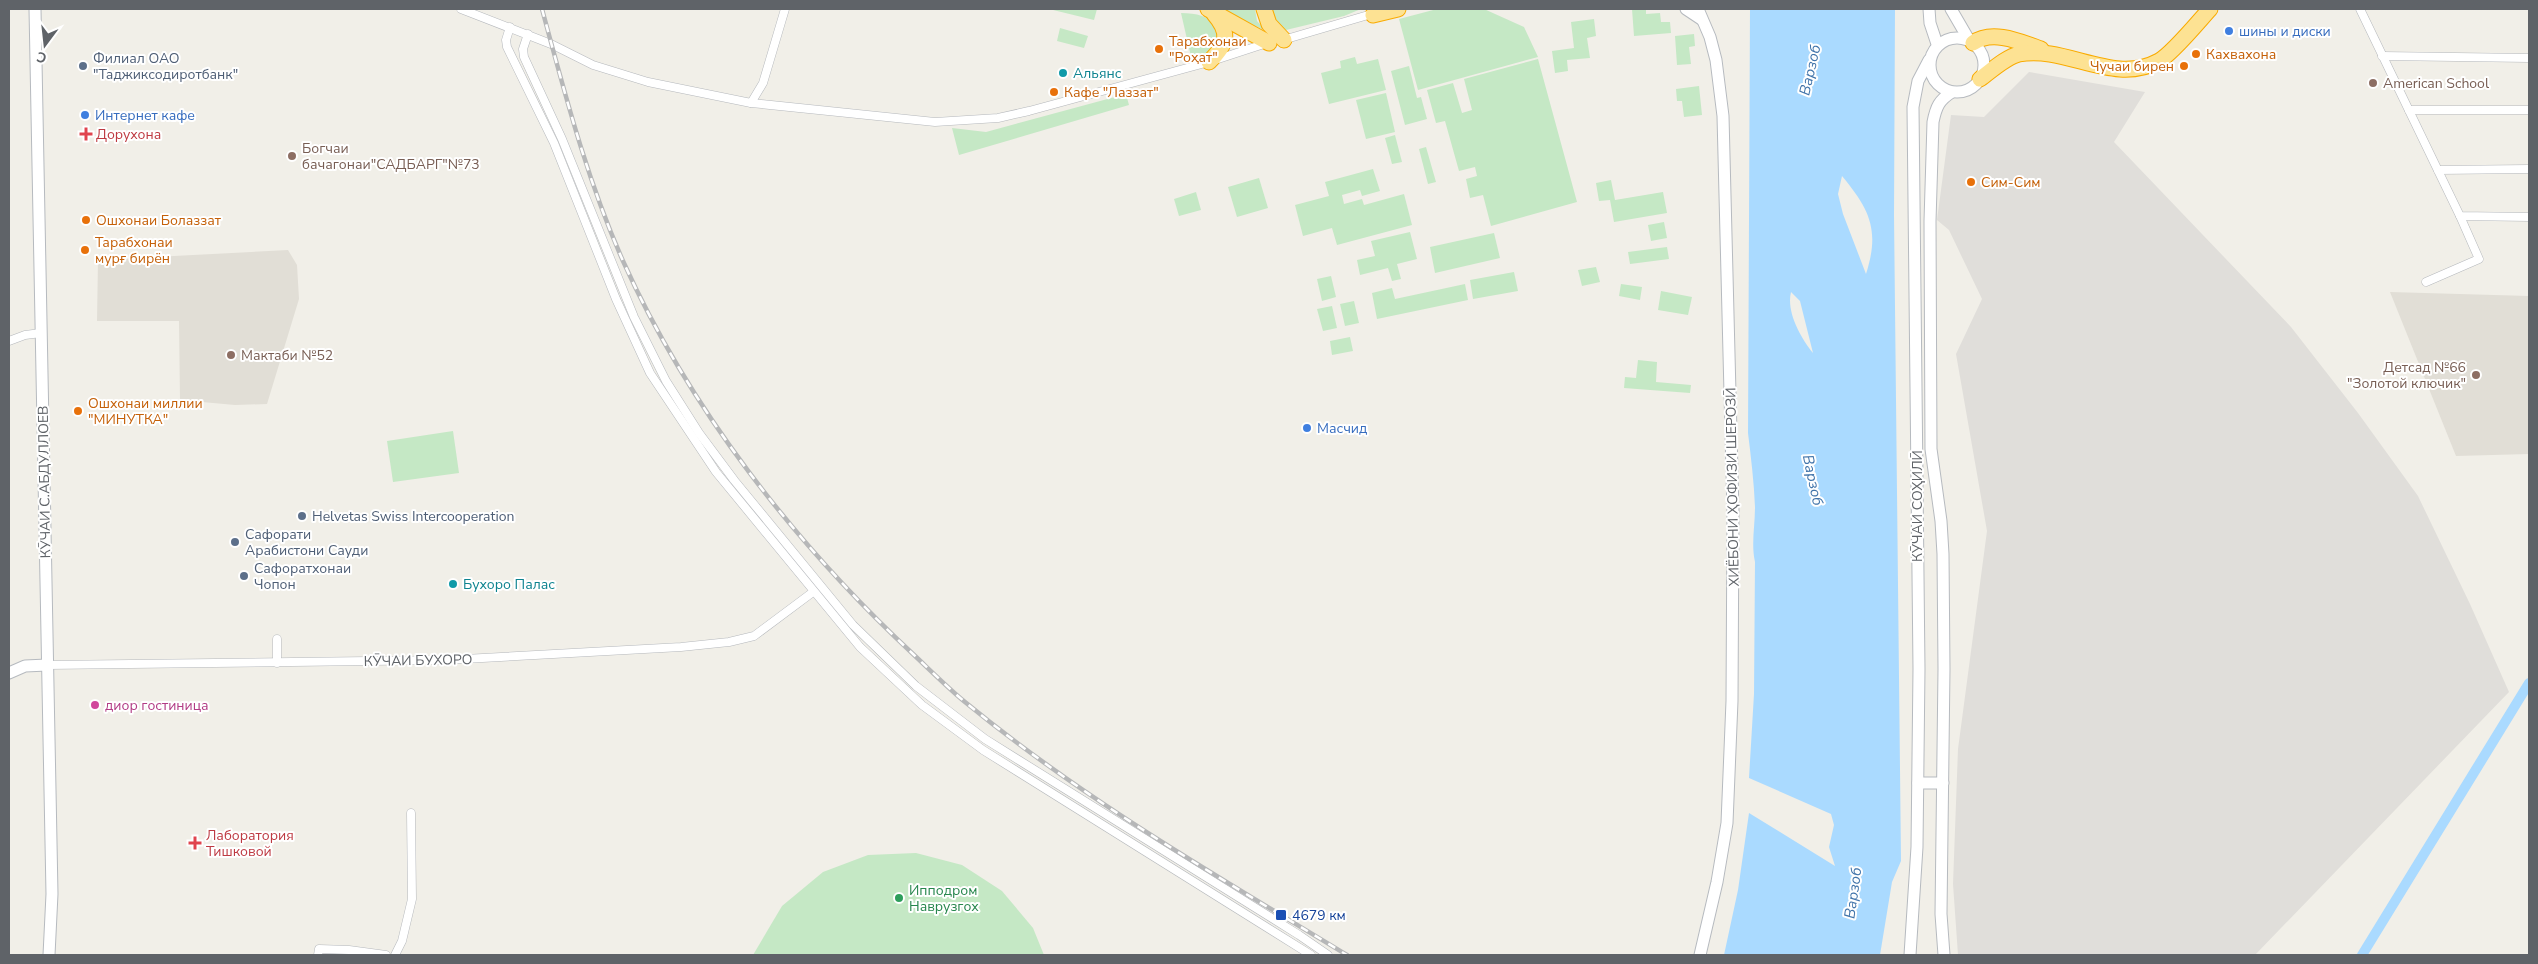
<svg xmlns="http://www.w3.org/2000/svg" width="2538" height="964" viewBox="0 0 2538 964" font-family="'Nunito Sans',sans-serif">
<rect width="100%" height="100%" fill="#f1efe8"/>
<path fill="#e0deda" d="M2029 72 2145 92 2114 142 2291 327 2358 413 2418 496 2470 604 2509 692 2255 955H1958L1953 884 1958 749 1987 531 1956 354 1982 299 1949 230 1937 220 1951 115 1984 117Z"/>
<g fill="#e1ded6">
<path d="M288 250 297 265 299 299 267 404 235 405 180 400 179 321H97L98 260Z"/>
<path d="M2390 292 2529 296V454L2456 456Z"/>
</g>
<g fill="#c5e8c5">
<path d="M1049 9H1097L1094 20Z"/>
<path d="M1221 9H1255L1257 21 1266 31Z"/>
<path d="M1269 9H1361L1344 16 1286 30 1279 28Z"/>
<path d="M1437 9H1484L1524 27 1538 57 1418 90 1399 19Z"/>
<path d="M1632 9H1646V14L1660 13 1661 22H1670L1671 33 1634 36Z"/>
<path d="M1181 13C1197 13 1208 16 1219 28 1217 48 1211 56 1192 61Z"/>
<path d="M1594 19 1596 36 1587 38 1590 58 1567 60 1568 71 1555 73 1552 51 1574 48 1571 22Z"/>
<path d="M1060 28 1088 36 1084 48 1057 41Z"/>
<path d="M1694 34 1695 46 1689 47 1691 64 1677 65 1675 36Z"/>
<path d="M1355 57 1357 64 1378 59 1386 90 1329 104 1321 73 1341 68 1340 61Z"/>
<path d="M1538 59 1577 202 1491 226 1483 195 1470 198 1466 179 1477 176 1475 167 1459 171 1445 121 1436 123 1427 90 1453 83 1462 113 1472 110 1464 79Z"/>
<path d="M1409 66 1417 98 1421 97 1427 119 1405 125 1391 71Z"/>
<path d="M1699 86 1702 115 1684 117 1682 101H1677L1676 89Z"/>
<path d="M1386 93 1395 132 1366 139 1356 100Z"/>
<path d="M1126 94 1129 105 959 155 952 128 986 132Z"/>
<path d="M1395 135 1402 162 1392 164 1385 138Z"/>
<path d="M1426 147 1436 182 1428 184 1419 149Z"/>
<path d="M1373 169 1380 191 1362 196 1360 190 1342 195 1344 204 1362 199 1364 205 1404 194 1412 225 1337 245 1332 228 1303 236 1295 205 1329 196 1325 182Z"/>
<path d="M1259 178 1268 208 1237 217 1228 187Z"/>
<path d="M1611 180 1615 200 1663 192 1667 213 1614 222 1610 200 1599 201 1596 183Z"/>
<path d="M1196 192 1201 210 1179 216 1174 199Z"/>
<path d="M1664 222 1667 238 1651 241 1648 225Z"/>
<path d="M1410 232 1417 259 1397 264 1401 279 1392 281 1388 268 1360 275 1357 260 1375 256 1371 241Z"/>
<path d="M1494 233 1500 258 1435 273 1430 247Z"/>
<path d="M1667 247 1669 259 1630 264 1628 252Z"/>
<path d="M1596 267 1600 282 1582 286 1578 270Z"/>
<path d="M1514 272 1518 291 1473 299 1470 280Z"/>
<path d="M1331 276 1336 297 1322 301 1317 279Z"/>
<path d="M1465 284 1468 300 1377 319 1372 293 1392 288 1395 299Z"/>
<path d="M1621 284 1642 287 1640 300 1619 296Z"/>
<path d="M1661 291 1692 297 1688 315 1658 310Z"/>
<path d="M1354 301 1359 323 1345 326 1340 304Z"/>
<path d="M1332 306 1337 328 1323 331 1317 309Z"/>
<path d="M1350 337 1353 351 1332 355 1330 341Z"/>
<path d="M1638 360 1657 362 1656 382 1691 385 1690 393 1624 388 1625 377 1636 378Z"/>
<path d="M453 431 459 473 393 482 387 441Z"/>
<path d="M916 853 962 865 1002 891 1033 928 1044 955H753L782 906 823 872 868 855Z"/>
</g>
<path fill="#aadaff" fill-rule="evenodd" d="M1750 9H1895L1894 215 1901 861 1892 882 1880 955H1724L1738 890 1749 813 1835 866 1829 847 1834 825 1831 814 1749 778 1754 694 1755 562C1751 544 1755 526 1755 507 1754 482 1751 458 1748 433ZM1842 176C1870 210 1880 230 1866 274L1843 214 1838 194ZM1791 292 1800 301 1813 353C1801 338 1786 312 1791 292Z"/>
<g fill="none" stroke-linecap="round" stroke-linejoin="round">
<path stroke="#aadaff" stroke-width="10" d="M2362 955 2529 683"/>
<g stroke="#b5b8bc" stroke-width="9">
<g id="street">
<path d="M461 9 551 44 593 65 648 82 751 103 935 122 998 118 1029 111 1209 62 1267 43"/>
<path d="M2360 9 2460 216 2529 217"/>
<path d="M510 27 506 40 507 47 554 143 616 299 650 373 716 472 860 647 922 705 983 750 1311 955"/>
<path d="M528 34 523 49 524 57 562 139 634 317 666 381 699 433 734 480 853 625 916 686 985 739 1299 935 1328 955"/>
<path d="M1283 40 1375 13"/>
<path d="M2382 56 2529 58"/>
<path d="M751 103 763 83 785 9"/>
<path d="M2409 110H2529"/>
<path d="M2438 170 2529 169"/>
<path d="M2426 282 2479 259 2460 216"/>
<path d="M9 341 25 335 41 333"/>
<path d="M277 639V663"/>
<path d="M47 665 446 660 681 647 729 642 754 636 813 592"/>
<path d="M318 955 319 949 349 950 386 955"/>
<path d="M395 955 402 941 412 899 411 813"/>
</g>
</g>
<g stroke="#b6babf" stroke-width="13">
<g id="secondary">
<path d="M35 9 52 894 49 955"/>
<path d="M1686 9 1701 19"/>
<path d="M1698 9 1710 37 1716 60 1723 116 1733 512 1732 701 1727 823 1717 882 1700 955"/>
<path d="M1929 9 1930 23 1937 44"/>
<path d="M1951 9 1969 40"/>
<circle cx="1957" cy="65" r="27"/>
<path d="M9 673 25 666 47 665"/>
<path d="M1918 783H1943"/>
<path d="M1910 955 1917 847 1919 669 1913 107 1918 81 1929 60"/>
<path d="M1944 955 1941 914 1944 669 1943 554 1941 521 1931 449 1930 221 1933 122C1936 107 1939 100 1952 92"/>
</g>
</g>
<g stroke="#f9ab00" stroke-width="17">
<g id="highway">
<path d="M1208 9 1269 43"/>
<path d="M1264 9 1269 24 1284 40"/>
<path d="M1373 15 1398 9"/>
<path d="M1973 43C1992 29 2021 42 2041 49"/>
<path d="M1209 62C1227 44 1231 34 1214 14"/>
<path d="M1980 79C1991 71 2006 57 2019 54 2067 45 2113 86 2159 61 2173 53 2198 22 2210 9"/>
</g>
</g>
<use href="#street" stroke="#fff" stroke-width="8"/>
<use href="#secondary" stroke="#fff" stroke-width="11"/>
<use href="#highway" stroke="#fde293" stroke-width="15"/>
<g stroke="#b6b7b8" stroke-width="4.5">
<path id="rail" d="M542 9C565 94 587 180 623 261 689 408 795 544 913 654 930 670 947 687 965 702 1083 799 1217 876 1347 955"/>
</g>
<use href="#rail" stroke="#fff" stroke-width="2.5" stroke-dasharray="8" stroke-linecap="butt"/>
</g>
<g fill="#3f7fe0" stroke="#fff" stroke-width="2">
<circle cx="2229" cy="31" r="5"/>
<circle cx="85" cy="115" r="5"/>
<circle cx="1307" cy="428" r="5"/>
</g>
<g fill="#e8710a" stroke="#fff" stroke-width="2">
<circle cx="1159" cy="49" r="5"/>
<circle cx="2196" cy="54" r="5"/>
<circle cx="2184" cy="66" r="5"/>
<circle cx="1054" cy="92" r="5"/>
<circle cx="1971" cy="182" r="5"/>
<circle cx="86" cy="220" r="5"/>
<circle cx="85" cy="250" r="5"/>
<circle cx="78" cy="411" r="5"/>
</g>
<g fill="#5c6f8a" stroke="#fff" stroke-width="2">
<circle cx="83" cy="66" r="5"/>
<circle cx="302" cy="516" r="5"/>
<circle cx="235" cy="542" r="5"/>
<circle cx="244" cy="576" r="5"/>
</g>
<g fill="#0f9aa8" stroke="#fff" stroke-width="2">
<circle cx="1063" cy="73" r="5"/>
<circle cx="453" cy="584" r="5"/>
</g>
<g fill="#8d6e63" stroke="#fff" stroke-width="2">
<circle cx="2373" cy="83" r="5"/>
<circle cx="292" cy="156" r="5"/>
<circle cx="231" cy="355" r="5"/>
<circle cx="2476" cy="375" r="5"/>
</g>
<g fill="#e0444e" stroke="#fff" stroke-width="2">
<path d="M83.5 126.5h5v5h5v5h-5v5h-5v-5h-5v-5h5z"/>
<path d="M192.5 835.5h5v5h5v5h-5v5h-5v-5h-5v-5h5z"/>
</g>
<circle fill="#d1479c" stroke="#fff" stroke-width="2" cx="95" cy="705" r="5"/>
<circle fill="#2e9e5b" stroke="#fff" stroke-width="2" cx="899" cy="898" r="5"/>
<rect fill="#1a4fb4" stroke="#fff" stroke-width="2" x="1275" y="909" width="12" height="12" rx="2.5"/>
<g text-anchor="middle" stroke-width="4" stroke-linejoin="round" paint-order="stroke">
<g font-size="14" fill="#366cbe" stroke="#fff" text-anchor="start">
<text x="2239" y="36">шины и диски</text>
<text x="95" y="120">Интернет кафе</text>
<text x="1317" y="433">Масчид</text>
</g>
<g font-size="14" fill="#c56008" stroke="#fff" text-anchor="start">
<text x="1169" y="46">Тарабхонаи<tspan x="1169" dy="16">"Роҳат"</tspan></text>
<text x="2206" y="59">Кахвахона</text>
<text x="2174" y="71" text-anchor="end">Чучаи бирен</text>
<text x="1064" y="97">Кафе "Лаззат"</text>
<text x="1981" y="187">Сим-Сим</text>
<text x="96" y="225">Ошхонаи Болаззат</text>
<text x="95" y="247">Тарабхонаи<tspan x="95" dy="16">мурғ бирён</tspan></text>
<text x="88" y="408">Ошхонаи миллии<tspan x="88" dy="16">"МИНУТКА"</tspan></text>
</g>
<g font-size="14" fill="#4e5e75" stroke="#fff" text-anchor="start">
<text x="93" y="63">Филиал ОАО<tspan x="93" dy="16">"Таджиксодиротбанк"</tspan></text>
<text x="312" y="521">Helvetas Swiss Intercooperation</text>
<text x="245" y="539">Сафорати<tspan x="245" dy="16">Арабистони Сауди</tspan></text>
<text x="254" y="573">Сафоратхонаи<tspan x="254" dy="16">Чопон</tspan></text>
</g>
<g font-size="14" fill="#0d838f" stroke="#fff" text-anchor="start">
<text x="1073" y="78">Альянс</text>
<text x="463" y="589">Бухоро Палас</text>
</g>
<g font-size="14" fill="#785e54" stroke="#fff" text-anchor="start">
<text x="2383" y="88">American School</text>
<text x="302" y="153">Богчаи<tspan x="302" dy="16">бачагонаи"САДБАРГ"№73</tspan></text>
<text x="241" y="360">Мактаби №52</text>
<text x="2466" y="372" text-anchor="end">Детсад №66<tspan x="2466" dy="16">"Золотой ключик"</tspan></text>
</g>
<g font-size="14" fill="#be3a42" stroke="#fff" text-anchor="start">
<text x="96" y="139">Дорухона</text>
<text x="206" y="840">Лаборатория<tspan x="206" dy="16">Тишковой</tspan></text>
</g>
<g font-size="14" fill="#5f6368" stroke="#fff">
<text transform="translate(44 482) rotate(-91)" y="5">КӮЧАИ С.АБДУЛЛОЕВ</text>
<text transform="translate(1732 487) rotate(-91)" y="5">ХИЁБОНИ ҲОФИЗИ ШЕРОЗӢ</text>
<text transform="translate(1917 506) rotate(-90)" y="5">КӮЧАИ СОҲИЛӢ</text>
<text transform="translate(418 660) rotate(-1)" y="5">КӮЧАИ БУХОРО</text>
</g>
<g font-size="14" fill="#b23c85" stroke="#fff" text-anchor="start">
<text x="105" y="710">диор гостиница</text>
</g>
<g font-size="14" fill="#27864d" stroke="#fff" text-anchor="start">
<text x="909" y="895">Ипподром<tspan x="909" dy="16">Наврузгох</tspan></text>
</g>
<g font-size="14" fill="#164399" stroke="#fff" text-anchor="start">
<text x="1292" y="920">4679 км</text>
</g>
<g font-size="15" font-style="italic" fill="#4174aa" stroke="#fff">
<text transform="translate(1810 70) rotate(-77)" y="5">Варзоб</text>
<text transform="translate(1813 480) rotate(78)" y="5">Варзоб</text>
<text transform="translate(1853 893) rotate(-82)" y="5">Варзоб</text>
</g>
</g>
<rect width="2538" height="964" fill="none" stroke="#5f6368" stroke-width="20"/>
<g transform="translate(45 45) rotate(195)" stroke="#ffffff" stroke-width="4" paint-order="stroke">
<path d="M0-4L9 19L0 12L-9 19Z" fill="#5f6368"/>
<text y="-8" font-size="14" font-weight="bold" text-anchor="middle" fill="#5f6368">С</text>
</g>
</svg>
